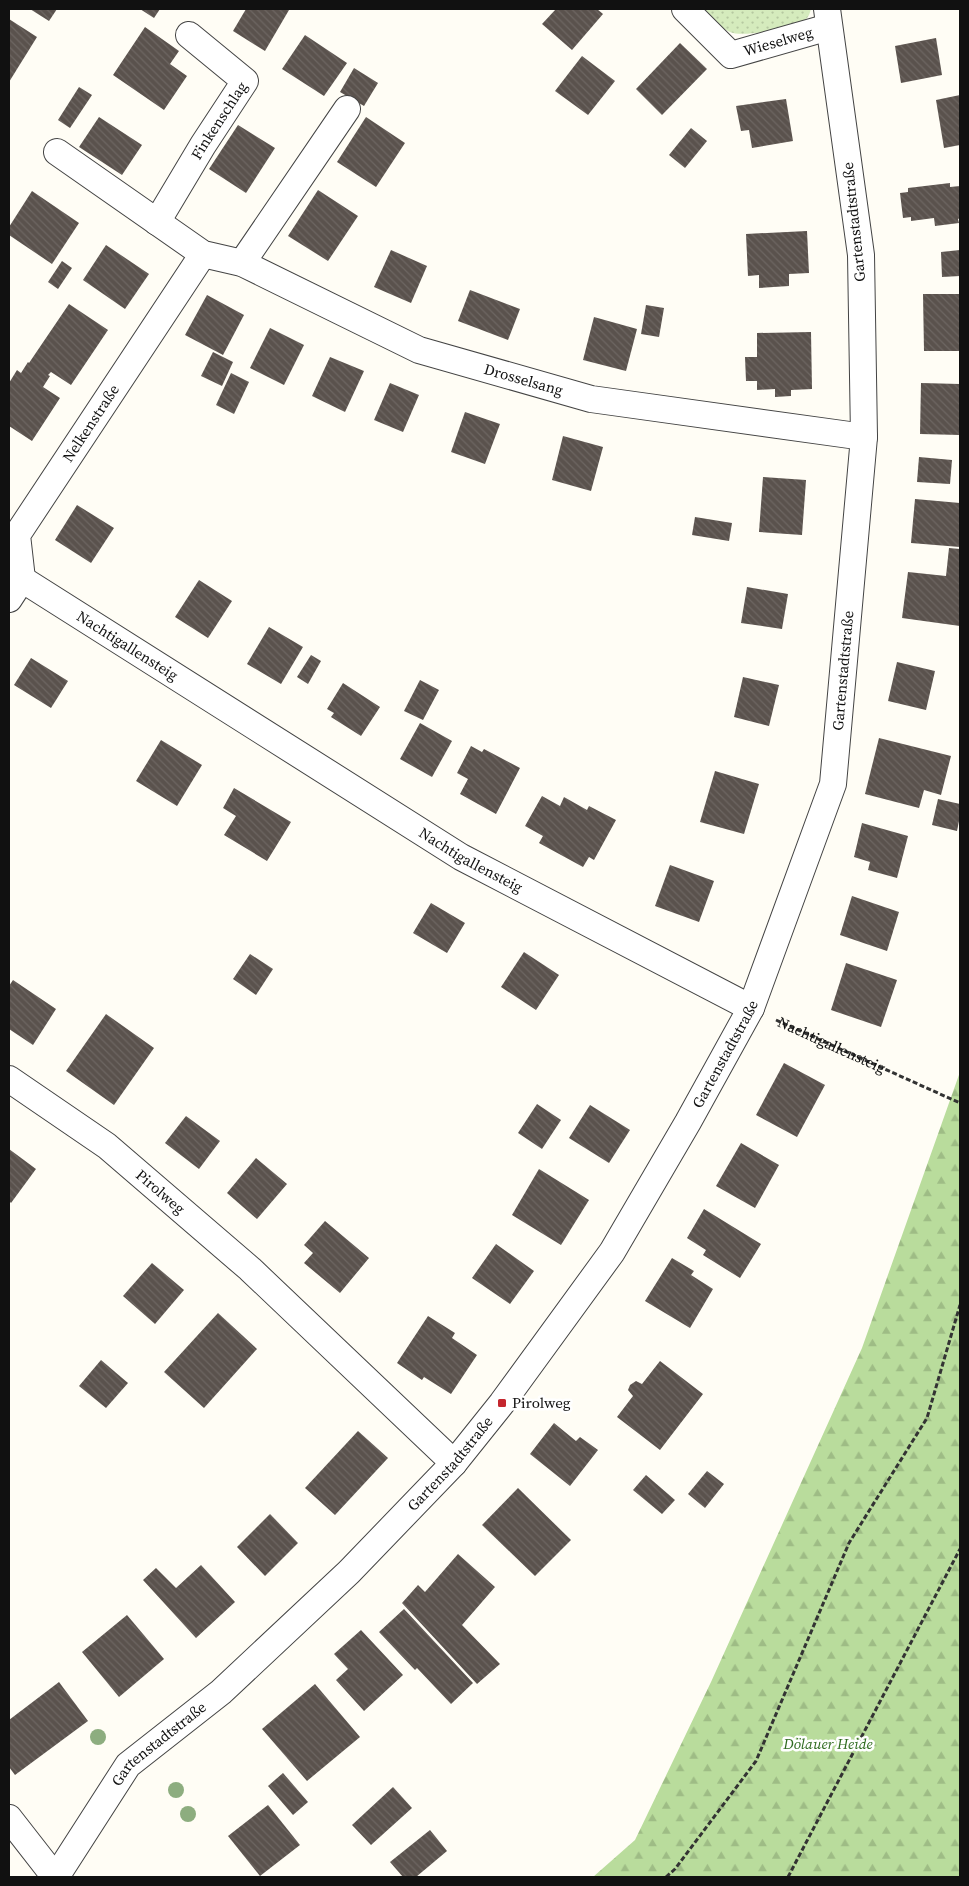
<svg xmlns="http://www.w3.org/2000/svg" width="969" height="1886" viewBox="0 0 969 1886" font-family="'Source Serif 4',serif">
<defs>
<pattern id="grass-dots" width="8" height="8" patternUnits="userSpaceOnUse" patternTransform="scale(1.25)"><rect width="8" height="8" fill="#d5ebbd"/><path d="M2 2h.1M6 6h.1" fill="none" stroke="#b6c8a1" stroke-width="1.8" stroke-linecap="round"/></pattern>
<pattern id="forest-firs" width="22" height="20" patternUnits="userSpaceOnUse" patternTransform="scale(1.25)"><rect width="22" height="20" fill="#b9dc9c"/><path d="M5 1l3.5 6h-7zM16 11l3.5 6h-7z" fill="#9ebc85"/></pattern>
<pattern id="building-back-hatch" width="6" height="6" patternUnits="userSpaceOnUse" patternTransform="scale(1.25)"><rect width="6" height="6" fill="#5a524d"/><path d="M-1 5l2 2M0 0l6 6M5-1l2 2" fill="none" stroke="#6d6662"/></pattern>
</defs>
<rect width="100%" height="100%" fill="#fffdf5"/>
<path fill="url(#grass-dots)" d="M704 9H811C810 12 809 17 806 19 797 28 742 38 730 32 719 27 712 17 704 9Z"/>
<path fill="url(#forest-firs)" d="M960 1072V1877H593L635 1840 711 1682 862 1348Z"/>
<g fill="url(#building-back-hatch)">
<path d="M30 9H57L49 21Z"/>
<path d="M140 9H160L154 18Z"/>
<path d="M246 9H286L289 10 265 51 233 31Z"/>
<path d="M556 9H597L603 14 572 50 542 24Z"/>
<path d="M9 19 37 37 9 82Z"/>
<path d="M145 27 179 51 170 64 187 76 164 110 113 75Z"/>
<path d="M305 35 347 63 324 96 282 69Z"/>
<path d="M936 38 942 75 901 83 895 46Z"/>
<path d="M680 43 707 69 662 115 636 89Z"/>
<path d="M582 56 615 81 588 115 555 91Z"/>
<path d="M354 68 378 83 364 106 340 92Z"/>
<path d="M79 87 92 95 70 128 58 120Z"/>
<path d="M960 95V145L944 148 936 100Z"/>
<path d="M786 99 793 141 752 148 749 130 741 131 736 106Z"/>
<path d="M99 117 142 145 122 175 79 147Z"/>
<path d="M366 117 405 143 376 187 337 162Z"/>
<path d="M238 125 275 148 246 193 209 169Z"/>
<path d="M691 128 707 141 685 168 669 155Z"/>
<path d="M950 183V187L960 186V218L958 219 959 223 935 226 934 218 911 221V217L903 218 900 193 908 192V188Z"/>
<path d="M318 190 358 216 328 261 288 236Z"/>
<path d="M32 191 79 223 52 264 9 235V227Z"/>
<path d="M807 231 809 273 789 274V286L759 288V275L748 276 746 234Z"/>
<path d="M106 245 149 274 125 309 83 280Z"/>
<path d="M391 250 427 266 411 303 374 287Z"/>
<path d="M960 250V276L942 277 941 252Z"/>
<path d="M62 261 72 268 58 289 48 282Z"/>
<path d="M470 290 520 309 508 340 458 321Z"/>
<path d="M923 294H960V351H924Z"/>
<path d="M207 295 244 315 223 355 185 335Z"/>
<path d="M69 304 108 330 71 385 51 372 48 375 50 376 43 387 60 398 32 441 9 426V383L17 370 21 373 28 362 29 363Z"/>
<path d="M646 305 664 308 659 337 641 334Z"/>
<path d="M594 317 637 329 626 371 583 360Z"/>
<path d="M270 328 304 345 284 385 250 368Z"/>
<path d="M811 332 812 389 791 390V396L775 397V389L757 390V381H746L745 357H757V333Z"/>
<path d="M213 352 233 362 222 386 201 376Z"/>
<path d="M330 357 364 371 345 412 312 396Z"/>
<path d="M231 373 249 382 234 414 216 405Z"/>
<path d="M390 383 419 395 403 432 374 420Z"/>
<path d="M921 383 960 384V435L920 434Z"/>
<path d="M465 412 500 424 485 464 451 452Z"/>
<path d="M563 436 603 447 591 491 552 480Z"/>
<path d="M919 457 952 460 950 484 917 482Z"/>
<path d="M763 477 806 480 802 535 759 532Z"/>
<path d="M915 499 960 503V547L911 543Z"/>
<path d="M77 505 114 528 91 563 55 540Z"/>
<path d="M695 517 732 523 729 541 692 535Z"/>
<path d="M949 548 960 549V626L902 618 908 572 946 576Z"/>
<path d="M199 580 232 601 208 638 175 617Z"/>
<path d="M747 587 788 594 782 629 741 623Z"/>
<path d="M269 627 303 647 281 684 247 664Z"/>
<path d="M311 655 321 661 308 684 297 677Z"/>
<path d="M31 658 68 681 51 708 14 685Z"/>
<path d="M897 662 935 671 926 710 888 701Z"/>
<path d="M743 677 779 685 769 726 734 717Z"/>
<path d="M420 680 439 690 423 720 404 711Z"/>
<path d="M343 683 380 707 361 736 331 717 334 713 327 709Z"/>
<path d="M420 723 452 741 432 777 400 759Z"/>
<path d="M879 738 951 756 941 795 924 790 919 808 865 794Z"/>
<path d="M161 740 202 765 177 806 136 781Z"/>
<path d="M471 746 482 752 484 749 520 768 496 814 460 794 468 779 457 773Z"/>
<path d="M715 771 759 784 744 834 700 822Z"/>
<path d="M234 788 291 822 267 861 224 835 236 816 223 808Z"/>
<path d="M542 796 560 806 564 797 587 810 589 806 616 820 594 860 589 857 583 867 539 843 543 836 525 826Z"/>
<path d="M938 799 960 804V816L957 831 932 825Z"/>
<path d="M862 823 908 836 897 878 868 870 870 862 854 857Z"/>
<path d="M670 865 714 881 699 922 655 906Z"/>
<path d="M852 896 899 912 887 951 840 935Z"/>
<path d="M431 903 465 923 447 953 413 933Z"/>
<path d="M524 952 559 975 536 1010 501 987Z"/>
<path d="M250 954 273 969 256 995 233 979Z"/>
<path d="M846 963 897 980 881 1027 831 1010Z"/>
<path d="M13 980 56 1009 33 1045 9 1029V986Z"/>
<path d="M106 1014 154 1048 114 1105 66 1071Z"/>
<path d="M784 1063 825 1085 797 1137 756 1115Z"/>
<path d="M537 1104 561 1120 542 1149 518 1133Z"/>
<path d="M590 1105 630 1130 609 1163 569 1138Z"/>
<path d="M186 1116 220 1141 199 1169 165 1143Z"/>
<path d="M741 1143 779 1165 755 1208 716 1186Z"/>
<path d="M9 1149 36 1169 11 1203 9 1201Z"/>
<path d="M256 1158 287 1184 257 1219 227 1193Z"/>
<path d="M539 1169 589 1200 561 1245 512 1215Z"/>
<path d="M704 1209 761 1244 740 1278 703 1255 706 1250 687 1238Z"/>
<path d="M325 1221 369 1258 340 1293 304 1263 313 1253 304 1245Z"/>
<path d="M496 1244 534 1271 510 1304 472 1278Z"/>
<path d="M672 1258 694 1271 691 1275 713 1289 690 1328 645 1301Z"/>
<path d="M152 1263 184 1290 155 1324 123 1296Z"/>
<path d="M218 1313 257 1349 204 1408 164 1372Z"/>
<path d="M428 1316 455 1333 452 1338 477 1355 451 1394 424 1377 422 1380 397 1363Z"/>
<path d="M101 1360 128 1383 106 1408 79 1386Z"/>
<path d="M660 1361 703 1394 660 1450 617 1417 633 1396 628 1390 630 1385 636 1381 642 1384Z"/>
<path d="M554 1423 576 1441 580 1437 598 1450 570 1486 530 1454Z"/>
<path d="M358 1431 388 1458 335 1515 305 1488Z"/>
<path d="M707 1471 724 1484 705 1508 688 1494Z"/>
<path d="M646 1475 675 1500 662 1514 633 1490Z"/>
<path d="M518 1488 571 1540 535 1576 482 1525Z"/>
<path d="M270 1514 298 1543 265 1576 237 1547Z"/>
<path d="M458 1554 495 1587 462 1625 500 1664 477 1684 402 1603 418 1585 425 1592Z"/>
<path d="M201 1565 235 1602 196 1638 143 1580 156 1568 176 1588Z"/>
<path d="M404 1609 473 1683 451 1704 417 1668 415 1670 379 1632Z"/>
<path d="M127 1615 164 1659 119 1697 82 1652Z"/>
<path d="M361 1630 403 1675 364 1711 336 1680 348 1669 334 1654Z"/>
<path d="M59 1682 88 1721 15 1775 9 1767V1720Z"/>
<path d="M315 1684 360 1737 307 1781 262 1729Z"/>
<path d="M283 1773 308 1802 293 1815 268 1786Z"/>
<path d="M393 1787 412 1808 371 1845 352 1825Z"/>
<path d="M268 1805 300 1845 260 1876 228 1836Z"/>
<path d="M430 1830 447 1851 416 1877H403L390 1862Z"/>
</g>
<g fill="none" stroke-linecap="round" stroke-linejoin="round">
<g stroke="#444" stroke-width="28">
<g id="minor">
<path id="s2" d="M685 9 731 55 829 27"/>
<path id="s3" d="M57 152 203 254 242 263 419 350 591 399 864 437"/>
<path id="s4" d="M157 222 203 145 245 81 189 35"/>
<path d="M242 263 347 109"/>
<path id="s5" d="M9 571 461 857 751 1008"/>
<path id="s6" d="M9 599 22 579 17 535 203 254"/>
<path id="s7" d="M9 1079 107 1146 250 1269 454 1463"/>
<path d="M9 1818 55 1877"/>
<path id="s8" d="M56 1877 128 1765 221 1692 349 1572 454 1463 502 1403 612 1252 688 1122 751 1008 833 784 864 437 861 255 827 9"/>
</g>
</g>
<g stroke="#333" stroke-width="3" stroke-dasharray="5 2.5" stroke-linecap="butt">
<path id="s1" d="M776 1020 960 1103"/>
<path d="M666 1877 675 1869 756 1761 849 1543 927 1418 960 1305"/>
<path d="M788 1877 960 1549"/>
</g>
<use href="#minor" stroke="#fff" stroke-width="26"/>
</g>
<g fill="#8dad7f">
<circle cx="98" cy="1737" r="8"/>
<circle cx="176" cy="1790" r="8"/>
<circle cx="188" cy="1814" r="8"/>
</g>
<rect fill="#c4262e" stroke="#fff" stroke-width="2" x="497" y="1398" width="10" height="10" rx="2.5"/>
<g text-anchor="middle" stroke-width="5" stroke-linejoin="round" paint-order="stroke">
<g font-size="15" fill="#111" stroke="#fff">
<text dy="5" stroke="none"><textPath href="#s2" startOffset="114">Wieselweg</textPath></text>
<text dy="5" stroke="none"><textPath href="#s4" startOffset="119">Finkenschlag</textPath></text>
<text transform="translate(854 222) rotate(-96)" y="5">Gartenstadtstraße</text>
<text dy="5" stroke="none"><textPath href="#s3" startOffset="524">Drosselsang</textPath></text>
<text dy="5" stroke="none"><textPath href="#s6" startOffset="202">Nelkenstraße</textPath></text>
<text dy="5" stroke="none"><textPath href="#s5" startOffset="140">Nachtigallensteig</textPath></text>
<text dy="5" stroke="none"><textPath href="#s8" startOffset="1475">Gartenstadtstraße</textPath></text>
<text dy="5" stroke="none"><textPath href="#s5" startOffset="545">Nachtigallensteig</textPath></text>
<text dy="5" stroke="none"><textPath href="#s1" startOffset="61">Nachtigallensteig</textPath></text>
<text dy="5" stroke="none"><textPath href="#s8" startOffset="1070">Gartenstadtstraße</textPath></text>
<text dy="5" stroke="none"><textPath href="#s7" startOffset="189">Pirolweg</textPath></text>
<text dy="5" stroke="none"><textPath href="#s8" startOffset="575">Gartenstadtstraße</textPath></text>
<text dy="5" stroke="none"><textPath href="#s8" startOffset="170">Gartenstadtstraße</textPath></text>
</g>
<g font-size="15" fill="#111" stroke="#fff" text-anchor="start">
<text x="512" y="1408">Pirolweg</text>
</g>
<g font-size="15" font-style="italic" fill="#2f6b1f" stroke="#fff">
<text x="828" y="1749">Dölauer Heide</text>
</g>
</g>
<rect width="969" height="1886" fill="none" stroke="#111111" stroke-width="20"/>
</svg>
